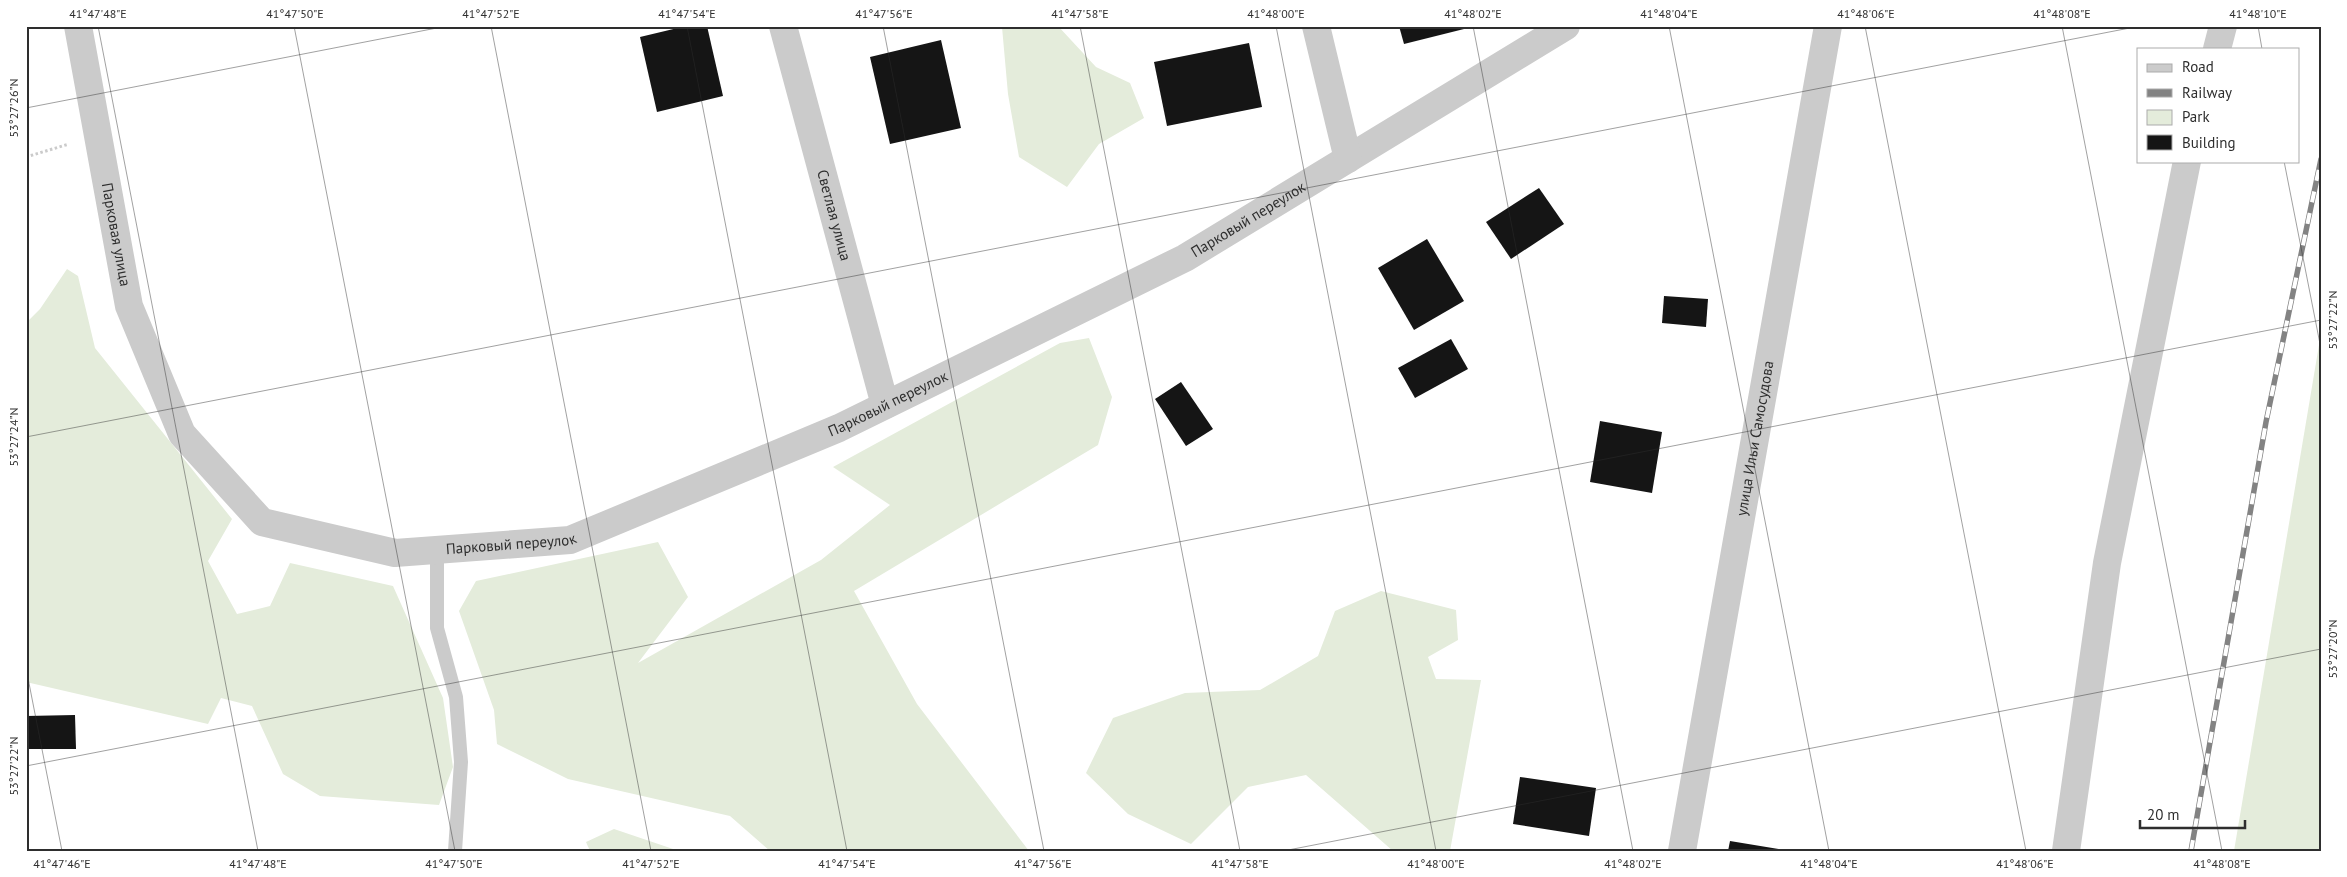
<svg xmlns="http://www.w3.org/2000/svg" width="2347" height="877" viewBox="0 0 2347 877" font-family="'PT Sans',sans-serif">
<rect width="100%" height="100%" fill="#fff"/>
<g fill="#e4ecdb">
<path d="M1058 26 1096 67 1130 83 1144 118 1099 144 1067 187 1019 157 1008 94 1002 27Z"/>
<path d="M67 269 78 276 95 348 232 519 208 561 237 614 270 606 290 563 393 586 443 698 453 767 439 805 320 796 283 774 252 706 221 698 208 724 26 682V323L40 309Z"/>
<path d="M2321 333V851H2234Z"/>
<path d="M1089 338 1112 397 1098 445 854 591 917 704 1029 851H770L730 816 568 779 497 744 494 710 459 611 476 581 658 542 688 597 638 663 821 560 890 505 833 467 1060 343Z"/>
<path d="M1381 591 1456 610 1458 640 1428 657 1436 679 1481 680 1450 851H1393L1306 775 1248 787 1191 844 1128 814 1086 773 1113 718 1185 693 1260 690 1318 656 1335 611Z"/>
<path d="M614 829 679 851H590L586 842Z"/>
</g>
<g fill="#151515">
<path d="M686 26H707L723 96 657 112 640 37Z"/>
<path d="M1399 26H1464V29L1404 44Z"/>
<path d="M941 40 961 128 890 144 870 57Z"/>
<path d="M1249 43 1262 107 1167 126 1154 62Z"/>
<path d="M1539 188 1564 224 1511 259 1486 222Z"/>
<path d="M1427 239 1464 301 1414 330 1378 268Z"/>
<path d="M1664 296 1708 299 1706 327 1662 323Z"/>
<path d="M1451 339 1468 369 1415 398 1398 368Z"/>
<path d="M1181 382 1213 429 1186 446 1155 399Z"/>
<path d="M1600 421 1662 432 1652 493 1590 482Z"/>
<path d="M75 715 76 749H26V716Z"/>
<path d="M1520 777 1596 788 1589 836 1513 824Z"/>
<path d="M1730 841 1785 850V851H1728Z"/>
</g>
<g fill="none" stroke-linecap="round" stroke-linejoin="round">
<path stroke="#cbcbcb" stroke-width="3" stroke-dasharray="2.5 2.5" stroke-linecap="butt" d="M26 157 69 144"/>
<path stroke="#cbcbcb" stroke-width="14" d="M437 551V628L456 697 461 762 455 851"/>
<g stroke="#cbcbcb" stroke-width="28">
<path id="s1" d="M78 26 129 306 182 434 262 522 395 553 570 540 839 428 1185 258 1566 26"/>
<path id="s2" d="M783 26 885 405"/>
<path d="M1316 26 1348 159"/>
<path d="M2217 49 2223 26"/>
<path id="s3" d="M1682 851 1828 26"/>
<path d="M2066 851 2107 563 2187 161"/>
</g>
<g stroke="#838383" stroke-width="5.5">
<path id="rail" d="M2191 851 2266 422 2321 159"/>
</g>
<use href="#rail" stroke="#fff" stroke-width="4" stroke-dasharray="11" stroke-linecap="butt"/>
</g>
<path fill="none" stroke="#2e2e2e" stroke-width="1" stroke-opacity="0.45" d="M98 26 258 851M294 26 455 851M491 26 651 851M687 26 847 851M883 26 1044 851M1080 26 1240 851M1276 26 1436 851M1473 26 1633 851M1669 26 1829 851M1865 26 2026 851M2062 26 2222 851M2258 26 2262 49M26 108 447 26M2284 161 2321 349M26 437 2140 26M26 668 62 851M26 766 2321 320M1283 851 2321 649"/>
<g text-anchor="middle" stroke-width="5" stroke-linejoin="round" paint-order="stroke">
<g font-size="15" fill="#2e2e2e" stroke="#fff">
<text dy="5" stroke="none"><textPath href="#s2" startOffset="196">Светлая улица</textPath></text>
<text dy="5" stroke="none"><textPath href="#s1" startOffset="1605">Парковый переулок</textPath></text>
<text dy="5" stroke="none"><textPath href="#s1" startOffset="212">Парковая улица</textPath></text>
<text dy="5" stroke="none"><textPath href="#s1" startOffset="1200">Парковый переулок</textPath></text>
<text dy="5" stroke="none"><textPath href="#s3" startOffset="419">улица Ильи Самосудова</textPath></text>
<text dy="5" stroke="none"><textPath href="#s1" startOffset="795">Парковый переулок</textPath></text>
</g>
</g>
<rect width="2347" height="877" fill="none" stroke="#ffffff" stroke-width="55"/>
<rect x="2137" y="48" width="162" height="115" fill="#ffffff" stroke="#ababab"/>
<rect x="2147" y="64" width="25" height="8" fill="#cbcbcb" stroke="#ababab"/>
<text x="2182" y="72" font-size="15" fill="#2e2e2e">Road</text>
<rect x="2147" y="89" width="25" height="8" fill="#838383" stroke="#ababab"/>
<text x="2182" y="98" font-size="15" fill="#2e2e2e">Railway</text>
<rect x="2147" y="110" width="25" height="15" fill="#e4ecdb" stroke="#ababab"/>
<text x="2182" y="122" font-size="15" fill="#2e2e2e">Park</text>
<rect x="2147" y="135" width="25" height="15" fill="#151515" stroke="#ababab"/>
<text x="2182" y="148" font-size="15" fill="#2e2e2e">Building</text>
<path d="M2140 820v8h105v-8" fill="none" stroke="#2e2e2e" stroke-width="2.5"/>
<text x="2147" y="820" font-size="15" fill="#2e2e2e" stroke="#ffffff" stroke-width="4" paint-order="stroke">20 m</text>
<rect x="28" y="28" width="2292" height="822" fill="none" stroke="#2e2e2e" stroke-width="2"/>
<g font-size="12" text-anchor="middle" fill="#2e2e2e">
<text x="98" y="18">41°47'48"E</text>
<text x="295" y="18">41°47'50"E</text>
<text x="491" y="18">41°47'52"E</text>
<text x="687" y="18">41°47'54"E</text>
<text x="884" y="18">41°47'56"E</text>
<text x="1080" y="18">41°47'58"E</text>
<text x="1276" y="18">41°48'00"E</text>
<text x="1473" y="18">41°48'02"E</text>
<text x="1669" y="18">41°48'04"E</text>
<text x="1866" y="18">41°48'06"E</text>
<text x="2062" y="18">41°48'08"E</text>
<text x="2258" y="18">41°48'10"E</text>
<text transform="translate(14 108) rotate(-90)" y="4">53°27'26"N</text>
<text transform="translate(2333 320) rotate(-90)" y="4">53°27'22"N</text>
<text transform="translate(14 437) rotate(-90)" y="4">53°27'24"N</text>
<text transform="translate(2333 649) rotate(-90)" y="4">53°27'20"N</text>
<text transform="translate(14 766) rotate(-90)" y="4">53°27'22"N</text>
<text x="62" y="868">41°47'46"E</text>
<text x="258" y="868">41°47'48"E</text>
<text x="454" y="868">41°47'50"E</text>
<text x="651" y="868">41°47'52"E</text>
<text x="847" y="868">41°47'54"E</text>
<text x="1043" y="868">41°47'56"E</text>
<text x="1240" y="868">41°47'58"E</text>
<text x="1436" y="868">41°48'00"E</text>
<text x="1633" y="868">41°48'02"E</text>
<text x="1829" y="868">41°48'04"E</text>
<text x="2025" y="868">41°48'06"E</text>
<text x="2222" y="868">41°48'08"E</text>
</g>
</svg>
